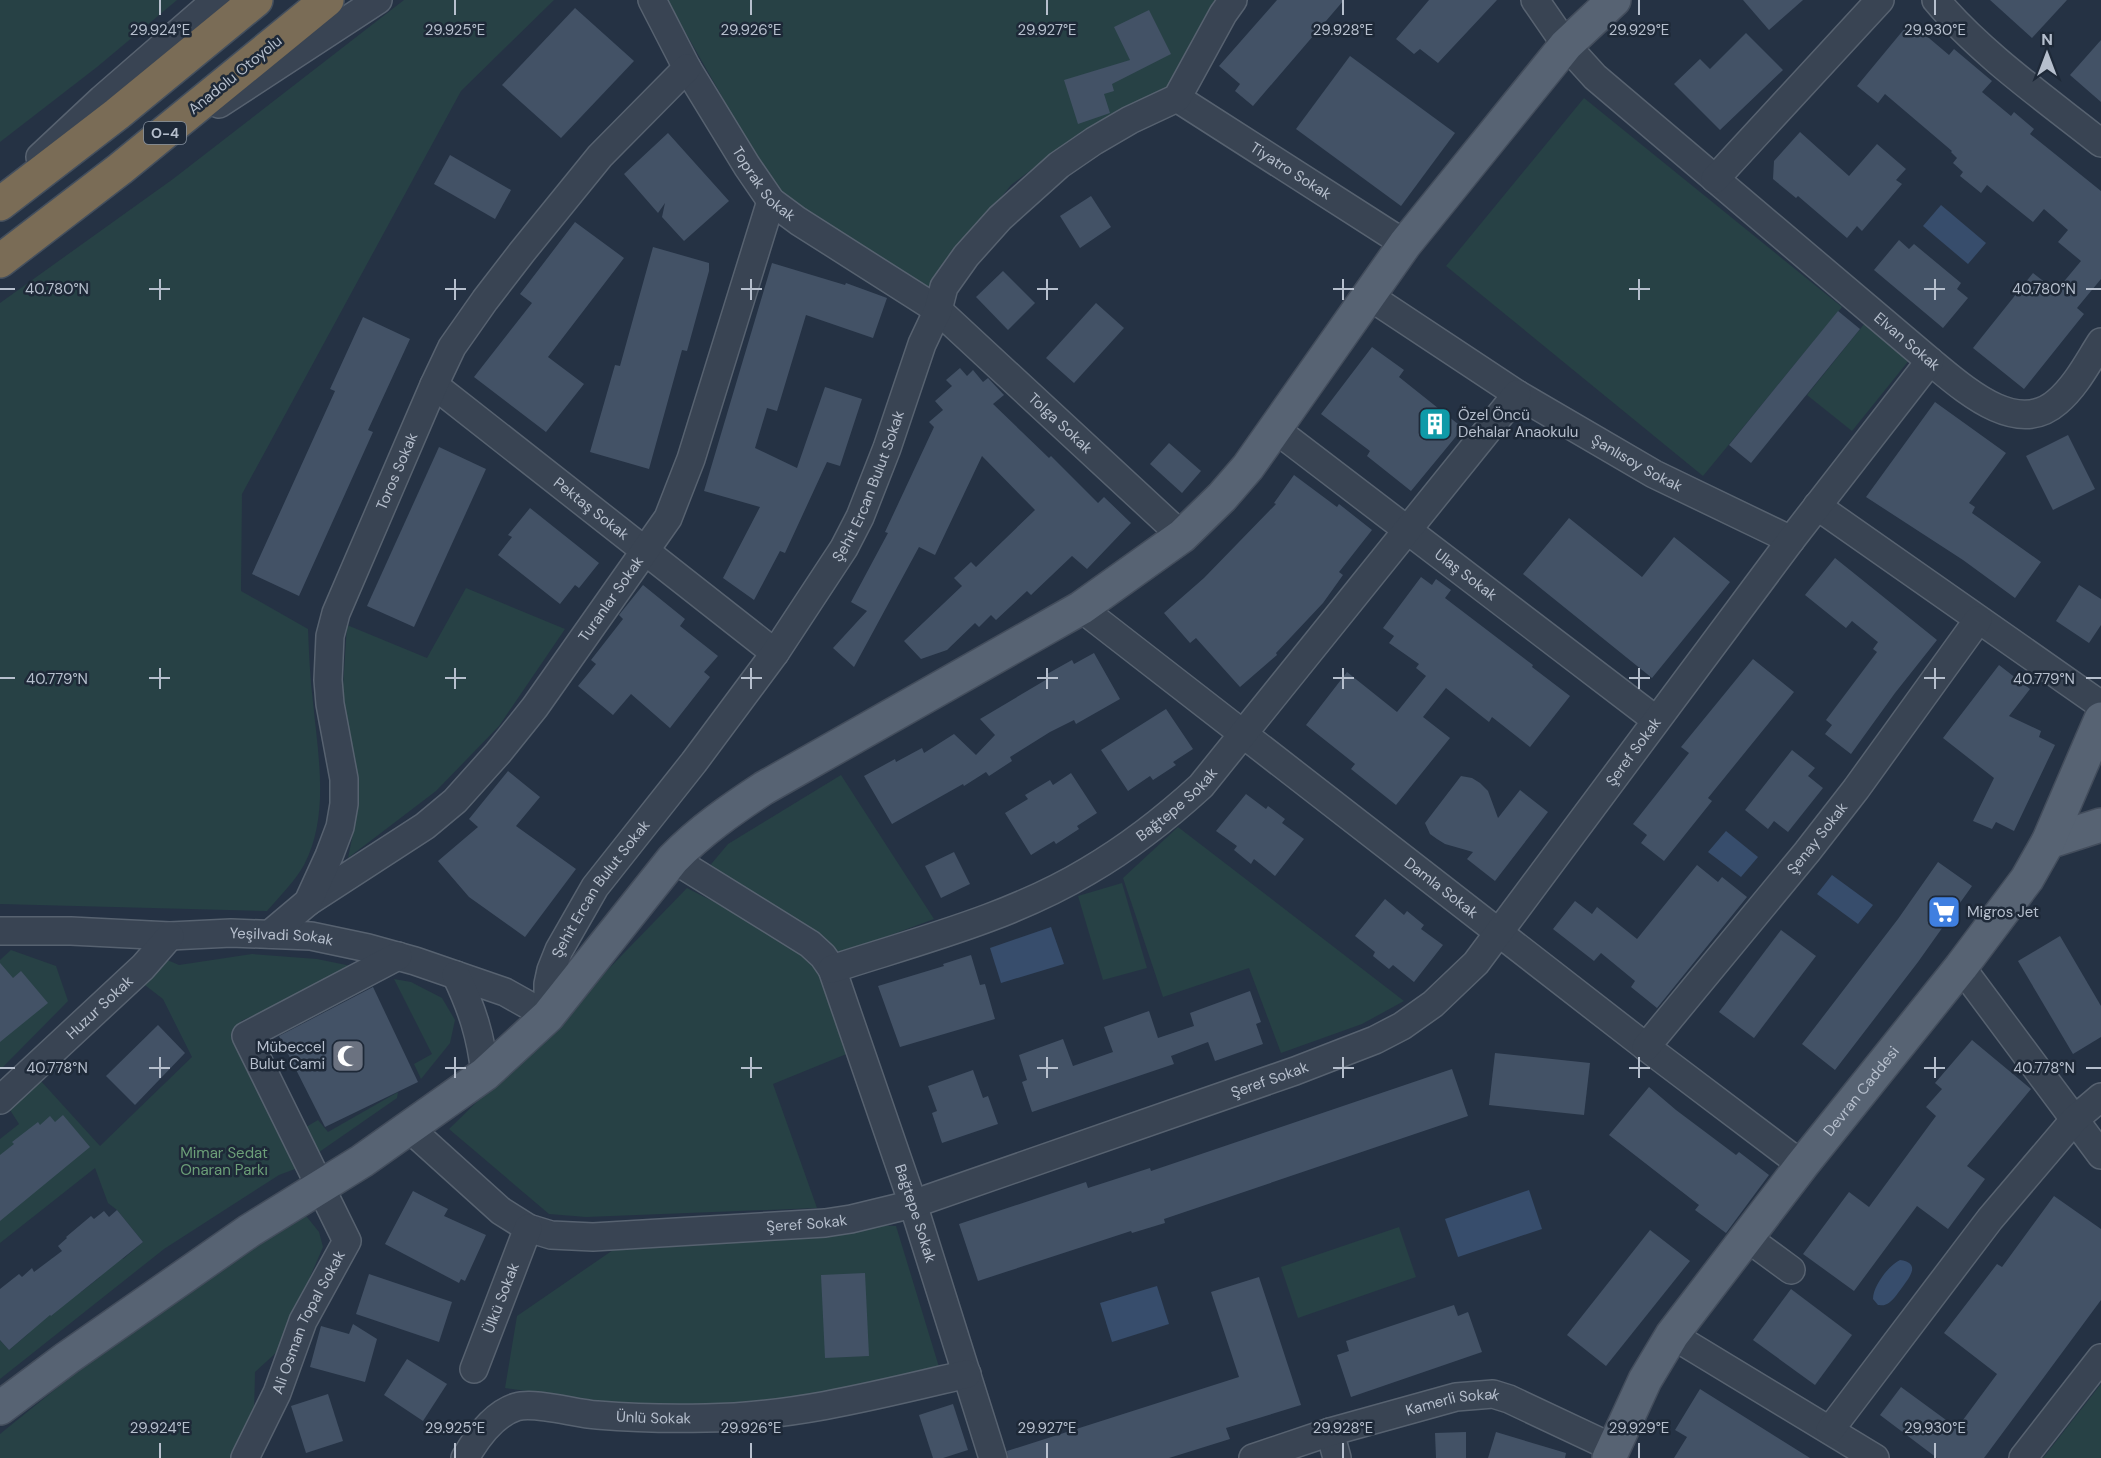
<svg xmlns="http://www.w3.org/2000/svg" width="2101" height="1458" viewBox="0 0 2101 1458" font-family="'DM Sans',sans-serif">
<rect width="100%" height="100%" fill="#253244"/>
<g fill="#274145">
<path d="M0 0H177L97 67 0 142Z"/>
<path d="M404 0H554L461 91 242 494 241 591 308 629C309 654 310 678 313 702 318 755 330 815 304 865 295 881 279 897 267 911L0 904V303L173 179Z"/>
<path d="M667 0H1218L1172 87 1122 108 1071 140 1011 185 929 288 852 246 795 209 761 172 720 93Z"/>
<path d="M1584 98 1842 307 1703 476 1446 266Z"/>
<path d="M1865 323 1910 359 1852 431 1807 395Z"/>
<path d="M466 588 565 629 499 726 436 791 348 858 358 809 352 749 342 702 347 625 427 658Z"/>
<path d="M841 775 934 919 837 955 707 869 728 844Z"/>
<path d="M1178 827 1404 1001 1362 1024 1281 1053 1249 968 1163 997 1123 878Z"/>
<path d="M1122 883 1147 968 1103 980 1078 896Z"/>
<path d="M687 888C728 910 804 940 825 983 835 1004 841 1030 849 1053L773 1084 817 1208 586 1217 549 1214 449 1129 529 1051Z"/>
<path d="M11 950 56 966 68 1001 0 1070V960Z"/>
<path d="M252 954 317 959 361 968 241 1021 303 1166 279 1175 164 1249 0 1379V1340L9 1350 28 1334 44 1308 51 1316 71 1299 44 1268 52 1258 81 1292 100 1277 94 1269 116 1251 123 1259 143 1242 117 1210 108 1203 95 1168 0 1243V1139L19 1124 10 1110 40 1080 100 1146 192 1057 163 999 137 979 165 959 179 965Z"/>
<path d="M394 979 411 982 442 998 455 1020 450 1043 421 1079 414 1064 432 1054Z"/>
<path d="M398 1092 397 1098 312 1157 301 1130 318 1120 328 1132Z"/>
<path d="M298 1216 307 1217 319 1232 323 1247 278 1351 255 1372 254 1416 234 1458H0V1434L110 1345Z"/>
<path d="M862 1225 896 1226 939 1367 816 1397 732 1408 610 1402 505 1388 517 1316 613 1250 825 1233Z"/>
<path d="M1399 1227 1416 1277 1298 1318 1281 1267Z"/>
<path d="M2101 1384V1458H2043Z"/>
</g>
<g fill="#374d6c">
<path d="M1941 205 1986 243 1968 264 1923 226Z"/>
<path d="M1726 831 1758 857 1741 877 1708 852Z"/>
<path d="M1832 875 1873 905 1858 924 1817 894Z"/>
<path d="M1051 927 1064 964 1001 983 990 948Z"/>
<path d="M1529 1190 1542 1229 1458 1257 1445 1219Z"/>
<path d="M1900 1260C1922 1263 1909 1278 1901 1289 1897 1294 1893 1301 1887 1304 1883 1306 1882 1305 1878 1305L1873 1299C1873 1286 1889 1265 1900 1260Z"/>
<path d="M1157 1286 1169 1324 1112 1342 1100 1303Z"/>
</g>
<g fill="#435266">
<path d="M1277 0H1344L1253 106 1235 91 1240 84 1219 66Z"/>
<path d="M1429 0H1497L1438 63 1420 49 1414 54 1396 39Z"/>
<path d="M1743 0H1803L1769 30Z"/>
<path d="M1990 0H2067L2032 38Z"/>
<path d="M575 8 634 61 561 138 502 85Z"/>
<path d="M1149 10 1171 54 1112 84 1114 91 1104 94 1110 113 1078 124 1064 80 1130 60 1114 27Z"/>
<path d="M1910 22 1949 55 1954 49 1992 81 1982 92 2011 116 2014 112 2034 129 2030 134 2101 191V279L2077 308 2084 314 2024 389 1973 348 2033 273 2056 291 2081 261 2058 242 2068 230 2044 209 2033 222 1987 185 1981 193 1960 176 1963 172 1953 163 1957 158 1951 152 1952 151 1885 94 1878 103 1857 86Z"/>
<path d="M1746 33 1783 70 1720 130 1674 84 1700 59 1710 69Z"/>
<path d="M2101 40V102L2070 75Z"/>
<path d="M1350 56 1455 133 1401 206 1296 129Z"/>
<path d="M1800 132 1849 176 1877 144 1906 169 1896 180 1902 184 1862 231 1857 226 1847 238 1798 196 1796 198 1773 179 1774 161Z"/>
<path d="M668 133 729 201 684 241 662 217 665 203 658 213 624 174Z"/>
<path d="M450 155 511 190 495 219 434 184Z"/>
<path d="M1091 196 1111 227 1080 248 1060 216Z"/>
<path d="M575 222 624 258 548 357 584 384 546 432 474 377 532 303 520 294Z"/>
<path d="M1899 240 1909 249 1914 244 1961 283 1957 289 1968 298 1943 328 1874 270Z"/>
<path d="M653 247 709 263V271L687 351 682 350 649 469 590 452 615 365 620 366Z"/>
<path d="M772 263 845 285 846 283 887 298 873 338 806 315 777 411 767 408 755 448 797 468 825 387 862 399 840 466 827 462 785 553 780 551 754 600 723 578 760 507 704 491Z"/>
<path d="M1003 271 1035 303 1008 330 976 297Z"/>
<path d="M1096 303 1124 328 1074 383 1046 358Z"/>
<path d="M1838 311 1860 329 1751 463 1729 445Z"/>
<path d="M363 317 410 339 368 430 373 432 299 596 252 574 335 391 330 389Z"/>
<path d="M1372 347 1404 370 1399 377 1463 428 1411 491 1367 456 1370 451 1321 414Z"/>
<path d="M960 368 967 376 973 370 983 382 988 378 1004 395 993 404 1049 458 1051 456 1098 503 1104 497 1131 523 1087 569 1072 556 1031 595 1027 591 996 620 991 615 979 627 975 623 947 650 921 659 904 641 962 586 954 578 971 562 976 567 1035 510 982 456 935 555 919 547 854 667 833 648 867 611 851 602 888 533 885 532 934 427 929 422 943 410 935 401 952 386 946 380Z"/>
<path d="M1935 402 2006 453 1969 503 1975 507 1972 513 2041 562 2015 598 1963 560 1866 497Z"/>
<path d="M2068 435 2095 489 2053 510 2026 456Z"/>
<path d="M1169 443 1201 471 1182 493 1150 464Z"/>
<path d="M439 447 486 469 414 627 367 606Z"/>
<path d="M1294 475 1337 507 1339 504 1372 530 1339 572 1343 575 1323 603 1276 653 1277 655 1240 687 1196 638 1190 643 1164 613 1204 578 1276 504 1274 503Z"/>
<path d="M530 508 599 563 579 588 575 585 560 604 498 555 512 537 508 535Z"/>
<path d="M1569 518 1642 577 1674 537 1730 582 1652 678 1523 574Z"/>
<path d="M1835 558 1937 640 1895 693 1851 754 1825 734 1832 725 1826 720 1877 652 1873 649 1878 642 1852 621 1846 628 1805 595Z"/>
<path d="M1421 577 1432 585 1436 579 1451 590 1445 598 1533 665 1532 667 1570 696 1530 747 1492 717 1489 722 1446 688 1423 717 1450 738 1396 805 1351 769 1355 764 1306 725 1347 672 1397 712 1426 676 1416 668 1419 664 1389 643 1394 636 1383 628Z"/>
<path d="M643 585 685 619 680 626 718 656 704 672 710 677 670 728 631 694 613 715 578 686 596 664 591 660 623 619 619 615Z"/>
<path d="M2079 585 2101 599V625L2089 643 2056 621Z"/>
<path d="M1094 653 1120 699 1076 724 1074 720 1050 732 1010 757 1012 761 989 776 986 772 964 786 963 784 892 824 864 776 895 759 896 762 922 748 924 753 954 734 976 755 995 735 980 719 1049 678 1047 674 1072 660 1074 664Z"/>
<path d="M1753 659 1794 692 1708 798 1712 801 1664 861 1641 843 1647 835 1633 824 1689 753 1681 747Z"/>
<path d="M1999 665 2030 689 2009 716 2041 731 2039 737 2055 745 2014 831 1996 822 1992 829 1973 821 1994 778 1943 738Z"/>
<path d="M1166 709 1193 749 1173 762 1176 765 1153 780 1150 776 1128 791 1101 750Z"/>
<path d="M1792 750 1815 768 1808 776 1823 788 1788 832 1774 821 1768 829 1745 810Z"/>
<path d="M508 771 540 797 516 826 576 869 525 937 469 897 438 861 478 827 469 819Z"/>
<path d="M1071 773 1097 813 1077 826 1079 829 1056 844 1054 841 1031 855 1005 813 1028 799 1025 795 1050 780 1053 785Z"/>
<path d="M1461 776 1472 778 1480 783 1488 791 1498 818 1520 790 1548 812 1495 881 1467 859 1473 852 1445 844 1437 839 1430 834 1425 823Z"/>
<path d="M1246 794 1266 809 1268 806 1285 819 1282 823 1304 839 1275 876 1254 859 1251 864 1234 850 1237 846 1216 831Z"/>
<path d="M954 852 970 884 941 898 925 866Z"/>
<path d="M1938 862 1972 886 1918 962 1835 1070 1802 1044 1898 919Z"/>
<path d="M1697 865 1718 882 1722 877 1747 897 1657 1008 1631 987 1635 981 1601 953 1594 961 1553 929 1575 901 1592 914 1597 907 1637 939Z"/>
<path d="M1385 899 1404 915 1407 911 1424 925 1421 929 1443 945 1414 982 1393 965 1389 969 1373 956 1375 952 1355 936Z"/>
<path d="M1781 930 1816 956 1754 1038 1719 1012Z"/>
<path d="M2060 936 2101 1006V1037L2073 1054 2018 961Z"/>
<path d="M971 955 980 985 985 984 995 1019 900 1047 878 986 944 966 943 964Z"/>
<path d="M0 963 13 978 21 971 48 1003 0 1042Z"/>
<path d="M373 987 418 1082 325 1127 279 1036Z"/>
<path d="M1250 991 1261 1022 1256 1024 1263 1044 1215 1061 1208 1042 1171 1056 1174 1064 1032 1112 1022 1082 1027 1080 1019 1055 1063 1039 1073 1066 1113 1052 1104 1027 1149 1011 1158 1038 1194 1026 1190 1013Z"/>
<path d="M158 1025 185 1053 135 1105 106 1076Z"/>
<path d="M1972 1040 2031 1089 1967 1166 1985 1179 1948 1229 1917 1206 1854 1291 1803 1254 1849 1192 1869 1207 1936 1116 1926 1107 1942 1089 1935 1083Z"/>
<path d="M1495 1053 1590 1063 1584 1115 1489 1105Z"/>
<path d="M1452 1069 1468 1116 1164 1219 1165 1223 1132 1233 1131 1231 978 1281 959 1224 1086 1182 1088 1188 1150 1168 1151 1171Z"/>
<path d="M973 1070 983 1098 988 1096 998 1124 942 1143 932 1113 937 1111 928 1086Z"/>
<path d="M1649 1087 1676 1110 1736 1155 1739 1152 1769 1175 1726 1233 1695 1210 1699 1205 1609 1135Z"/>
<path d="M63 1115 90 1147 0 1221V1155L14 1144 12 1142 38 1122 40 1125 50 1116 55 1122Z"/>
<path d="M413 1191 448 1209 444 1216 486 1235 465 1281 461 1279 459 1283 385 1244Z"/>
<path d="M2054 1196 2101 1229V1300L1984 1458H1937L1880 1415 1901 1387 1957 1428 1997 1374 1944 1333 1997 1264 2002 1267Z"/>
<path d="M117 1210 143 1242 51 1316 50 1315 9 1350 0 1340V1289L19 1274 22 1277 32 1268 34 1272 62 1251 58 1246 67 1238 66 1237 91 1216 94 1219 104 1211 109 1217Z"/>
<path d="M1650 1230 1690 1261 1606 1366 1567 1335Z"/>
<path d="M865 1273 869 1356 825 1358 821 1275Z"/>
<path d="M369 1274 452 1302 439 1342 356 1314Z"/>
<path d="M1259 1277 1301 1405 1226 1428 1230 1439 1169 1458H1008L1007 1451 1239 1377 1211 1292Z"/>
<path d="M1791 1289 1852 1335 1815 1385 1753 1340Z"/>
<path d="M1454 1305 1458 1316 1468 1312 1482 1352 1351 1397 1337 1355 1349 1351 1346 1341Z"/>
<path d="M353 1324 377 1339 365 1382 310 1367 321 1326 349 1334Z"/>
<path d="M407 1359 447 1384 423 1421 384 1395Z"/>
<path d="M1700 1389 1810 1458H1674L1687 1437 1675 1430Z"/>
<path d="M328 1394 343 1441 306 1453 291 1406Z"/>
<path d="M953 1404 968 1450 943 1458H933L919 1415Z"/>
<path d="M1466 1432V1458H1436L1435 1433Z"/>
<path d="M1496 1432 1566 1453 1565 1458H1488Z"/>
</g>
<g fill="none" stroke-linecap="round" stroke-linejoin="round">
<g stroke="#576270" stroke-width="30">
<g id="minor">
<path id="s1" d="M652 0 687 68 747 166 771 201 798 221 938 310 1182 536"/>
<path id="s2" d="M1535 0 1566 45 1595 77 1930 361C1962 387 2016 438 2057 402 2076 386 2088 362 2101 342"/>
<path d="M1936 0C1980 53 2047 100 2101 143"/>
<path id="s3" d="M1177 98 1405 244"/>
<path d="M219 104 378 0"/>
<path d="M40 157 102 99 216 0"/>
<path d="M1715 179 1880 0"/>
<path id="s4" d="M1369 296 1517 394 1654 474 1791 540"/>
<path id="s5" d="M434 385 775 653"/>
<path id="s6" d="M1275 429 1656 720"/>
<path d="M1817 506 2101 705"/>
<path id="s7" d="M1081 608 1646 1047 1802 1165"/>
<path id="s8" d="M673 859 810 944 823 956 832 969 913 1204 993 1458"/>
<path id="s9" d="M308 902 425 826 455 801 498 753 535 707 668 518 691 459 771 201"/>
<path id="s10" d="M0 931H71L170 936 231 933 311 936 368 948 415 961 505 992 548 1016"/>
<path id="s11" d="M270 934 308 902 329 856 340 827 344 804V779L330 704 328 680 330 636 336 613 434 385 452 347 485 300 522 252 600 156 687 68"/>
<path d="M1961 967 2101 1155"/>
<path id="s12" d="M832 969C918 941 1010 918 1088 871 1129 847 1166 818 1201 786L1517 394"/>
<path d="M456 975C472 1009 481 1036 485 1074"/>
<path id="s13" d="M548 1016V984L551 970 559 950 595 887 694 762 775 653 844 548 860 517 887 448 922 344 938 310 944 287 966 256 1000 218 1059 165 1094 141 1130 120 1177 98 1223 14 1233 0"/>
<path id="s14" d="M1646 1047 1807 852 1856 789 1978 620"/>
<path id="s15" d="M0 1100 143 967 170 936"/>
<path id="s16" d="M409 1128 501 1211 528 1228 551 1235 593 1237 825 1223 851 1219 913 1204 1295 1071 1375 1040 1402 1026 1433 1004 1476 963 1791 540 1930 361"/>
<path d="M1746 1237 1791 1270"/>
<path d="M1672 1335 1875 1458"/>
<path id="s17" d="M474 1369 528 1228"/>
<path d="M1830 1430 1990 1219 2075 1119 2101 1097"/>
<path d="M1330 1432 1337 1458"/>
<path id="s18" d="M245 1458 277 1393 303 1321 347 1241 246 1036 398 956"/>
<path id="s19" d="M465 1458C476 1439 494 1414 516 1407 535 1401 576 1414 597 1415 634 1418 670 1419 706 1418 794 1417 882 1394 967 1374"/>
<path id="s20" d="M1253 1458 1330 1432 1456 1397 1493 1394 1509 1399 1613 1448"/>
<path d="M2023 1458 2101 1358"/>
</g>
</g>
<g stroke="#434d5c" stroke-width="36">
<g id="major">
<path d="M2048 842 2101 825"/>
<path d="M0 1408 67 1358 249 1231 362 1161 485 1074 548 1016 673 859C700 831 732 809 764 788L1081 608 1182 536 1222 497 1248 467 1405 244 1566 45 1614 0"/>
<path id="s21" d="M1609 1458 1645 1380 1672 1335 1802 1165 1961 967 2027 879 2048 842 2101 719"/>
</g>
</g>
<g stroke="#444f5d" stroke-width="36">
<g id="highway">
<path d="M0 204 117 114 256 0"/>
<path d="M0 261 120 169 327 0"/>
</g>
</g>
<use href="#minor" stroke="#394453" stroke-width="27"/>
<use href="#major" stroke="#576373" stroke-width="33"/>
<use href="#highway" stroke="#7a6c56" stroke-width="33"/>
</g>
<path fill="none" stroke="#b6bfcd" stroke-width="2" d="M160 0V15M455 0V15M751 0V15M1047 0V15M1343 0V15M1639 0V15M1935 0V15M160 279V300M455 279V300M751 279V300M1047 279V300M1343 279V300M1639 279V300M1935 279V300M0 289H15M149 289H170M445 289H466M741 289H762M1037 289H1058M1333 289H1354M1629 289H1650M1924 289H1945M2086 289H2101M160 668V689M455 668V689M751 668V689M1047 668V689M1343 668V689M1639 668V689M1935 668V689M0 678H15M149 678H170M445 678H466M741 678H762M1037 678H1058M1333 678H1354M1629 678H1650M1924 678H1945M2086 678H2101M160 1057V1078M455 1057V1078M751 1057V1078M1047 1057V1078M1343 1057V1078M1639 1057V1078M1935 1057V1078M0 1068H15M149 1068H170M445 1068H466M741 1068H762M1037 1068H1058M1333 1068H1354M1629 1068H1650M1924 1068H1945M2086 1068H2101M160 1443V1458M455 1443V1458M751 1443V1458M1047 1443V1458M1343 1443V1458M1639 1443V1458M1935 1443V1458"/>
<defs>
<g id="building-square" transform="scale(1.725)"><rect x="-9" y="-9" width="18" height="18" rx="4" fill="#0f9aa8" stroke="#1e2938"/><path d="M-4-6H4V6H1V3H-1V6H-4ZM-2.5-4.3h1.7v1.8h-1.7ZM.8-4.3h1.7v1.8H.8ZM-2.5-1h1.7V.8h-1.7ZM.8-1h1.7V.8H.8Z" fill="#fff"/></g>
<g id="supermarket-square" transform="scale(1.725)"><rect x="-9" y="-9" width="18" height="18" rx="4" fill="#3f7fe0" stroke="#1e2938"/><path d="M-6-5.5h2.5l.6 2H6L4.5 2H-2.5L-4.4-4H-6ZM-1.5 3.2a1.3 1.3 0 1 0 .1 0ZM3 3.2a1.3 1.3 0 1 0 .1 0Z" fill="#fff"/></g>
<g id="mosque-square" transform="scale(1.725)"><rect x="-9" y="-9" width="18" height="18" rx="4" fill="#6b7280" stroke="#1e2938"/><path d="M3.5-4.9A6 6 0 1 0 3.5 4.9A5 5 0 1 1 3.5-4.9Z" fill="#fff"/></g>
</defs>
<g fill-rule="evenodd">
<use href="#building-square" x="1435" y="424"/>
<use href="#supermarket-square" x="1944" y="912"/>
<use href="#mosque-square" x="348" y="1056"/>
</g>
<g text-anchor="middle" stroke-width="5" stroke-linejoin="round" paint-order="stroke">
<rect fill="#1e2938" stroke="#8892a0" stroke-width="1.5" x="144" y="122" width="42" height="22" rx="4.5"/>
<g font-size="14" font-weight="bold" fill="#b6bfcd">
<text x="165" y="138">O-4</text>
</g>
<g font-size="15" fill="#b6bfcd" stroke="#1e2938">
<text transform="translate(235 75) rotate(-39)" y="5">Anadolu Otoyolu</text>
<text dy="5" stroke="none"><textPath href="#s3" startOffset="135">Tiyatro Sokak</textPath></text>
<text dy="5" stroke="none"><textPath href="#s1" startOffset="216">Toprak Sokak</textPath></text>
<text dy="5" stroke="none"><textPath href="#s2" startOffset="507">Elvan Sokak</textPath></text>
<text dy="5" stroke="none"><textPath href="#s1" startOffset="600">Tolga Sokak</textPath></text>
<text dy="5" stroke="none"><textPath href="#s4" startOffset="316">Şanlısoy Sokak</textPath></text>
<text dy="5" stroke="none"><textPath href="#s11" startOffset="502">Toros Sokak</textPath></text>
<text dy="5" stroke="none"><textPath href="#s13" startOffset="628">Şehit Ercan Bulut Sokak</textPath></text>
<text dy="5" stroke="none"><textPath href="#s5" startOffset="200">Pektaş Sokak</textPath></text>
<text dy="5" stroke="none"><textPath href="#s6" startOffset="240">Ulaş Sokak</textPath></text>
<text dy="5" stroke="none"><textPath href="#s9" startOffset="434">Turanlar Sokak</textPath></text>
<text dy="5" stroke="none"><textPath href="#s16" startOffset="1426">Şeref Sokak</textPath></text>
<text dy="5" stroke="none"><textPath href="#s12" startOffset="386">Bağtepe Sokak</textPath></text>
<text dy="5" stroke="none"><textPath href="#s14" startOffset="270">Şenay Sokak</textPath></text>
<text dy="5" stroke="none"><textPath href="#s7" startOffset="456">Damla Sokak</textPath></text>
<text dy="5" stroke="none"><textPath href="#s13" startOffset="142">Şehit Ercan Bulut Sokak</textPath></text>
<text dy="5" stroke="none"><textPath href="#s10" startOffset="282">Yeşilvadi Sokak</textPath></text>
<text dy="5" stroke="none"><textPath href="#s15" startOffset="136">Huzur Sokak</textPath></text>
<text dy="5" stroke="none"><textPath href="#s16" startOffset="922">Şeref Sokak</textPath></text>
<text dy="5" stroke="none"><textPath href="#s21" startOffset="447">Devran Caddesi</textPath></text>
<text dy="5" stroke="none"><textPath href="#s8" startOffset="453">Bağtepe Sokak</textPath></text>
<text dy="5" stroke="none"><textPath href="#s16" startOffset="436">Şeref Sokak</textPath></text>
<text dy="5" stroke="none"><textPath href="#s17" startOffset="76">Ülkü Sokak</textPath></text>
<text dy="5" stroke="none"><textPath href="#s18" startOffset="150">Ali Osman Topal Sokak</textPath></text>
<text dy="5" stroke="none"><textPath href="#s20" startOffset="208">Kamerli Sokak</textPath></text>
<text dy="5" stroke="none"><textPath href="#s19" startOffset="212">Ünlü Sokak</textPath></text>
</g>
<g font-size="15" fill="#b6bfcd" stroke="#1e2938" text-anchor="start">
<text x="1458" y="420">Özel Öncü<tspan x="1458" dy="17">Dehalar Anaokulu</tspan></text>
<text x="1967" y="917">Migros Jet</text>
<text x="325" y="1052" text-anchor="end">Mübeccel<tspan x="325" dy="17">Bulut Cami</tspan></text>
</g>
<g font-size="15" fill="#6c9f78" stroke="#1e2938">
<text x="224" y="1158">Mimar Sedat<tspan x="224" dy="17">Onaran Parkı</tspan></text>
</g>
</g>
<g font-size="15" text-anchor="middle" fill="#b6bfcd" stroke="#1e2938" stroke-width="5" stroke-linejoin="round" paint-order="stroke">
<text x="160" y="35">29.924°E</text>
<text x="455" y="35">29.925°E</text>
<text x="751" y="35">29.926°E</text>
<text x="1047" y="35">29.927°E</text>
<text x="1343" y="35">29.928°E</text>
<text x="1639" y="35">29.929°E</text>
<text x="1935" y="35">29.930°E</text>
<text x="57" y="294">40.780°N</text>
<text x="2044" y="294">40.780°N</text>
<text x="57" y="684">40.779°N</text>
<text x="2044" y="684">40.779°N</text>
<text x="57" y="1073">40.778°N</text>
<text x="2044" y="1073">40.778°N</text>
<text x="160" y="1433">29.924°E</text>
<text x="455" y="1433">29.925°E</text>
<text x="751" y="1433">29.926°E</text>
<text x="1047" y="1433">29.927°E</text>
<text x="1343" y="1433">29.928°E</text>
<text x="1639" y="1433">29.929°E</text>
<text x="1935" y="1433">29.930°E</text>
</g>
<g transform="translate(2047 54)" stroke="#1e2938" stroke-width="4.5" paint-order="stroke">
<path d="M0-4.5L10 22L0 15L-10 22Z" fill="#b6bfcd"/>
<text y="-9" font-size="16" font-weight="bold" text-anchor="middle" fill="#b6bfcd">N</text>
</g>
</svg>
